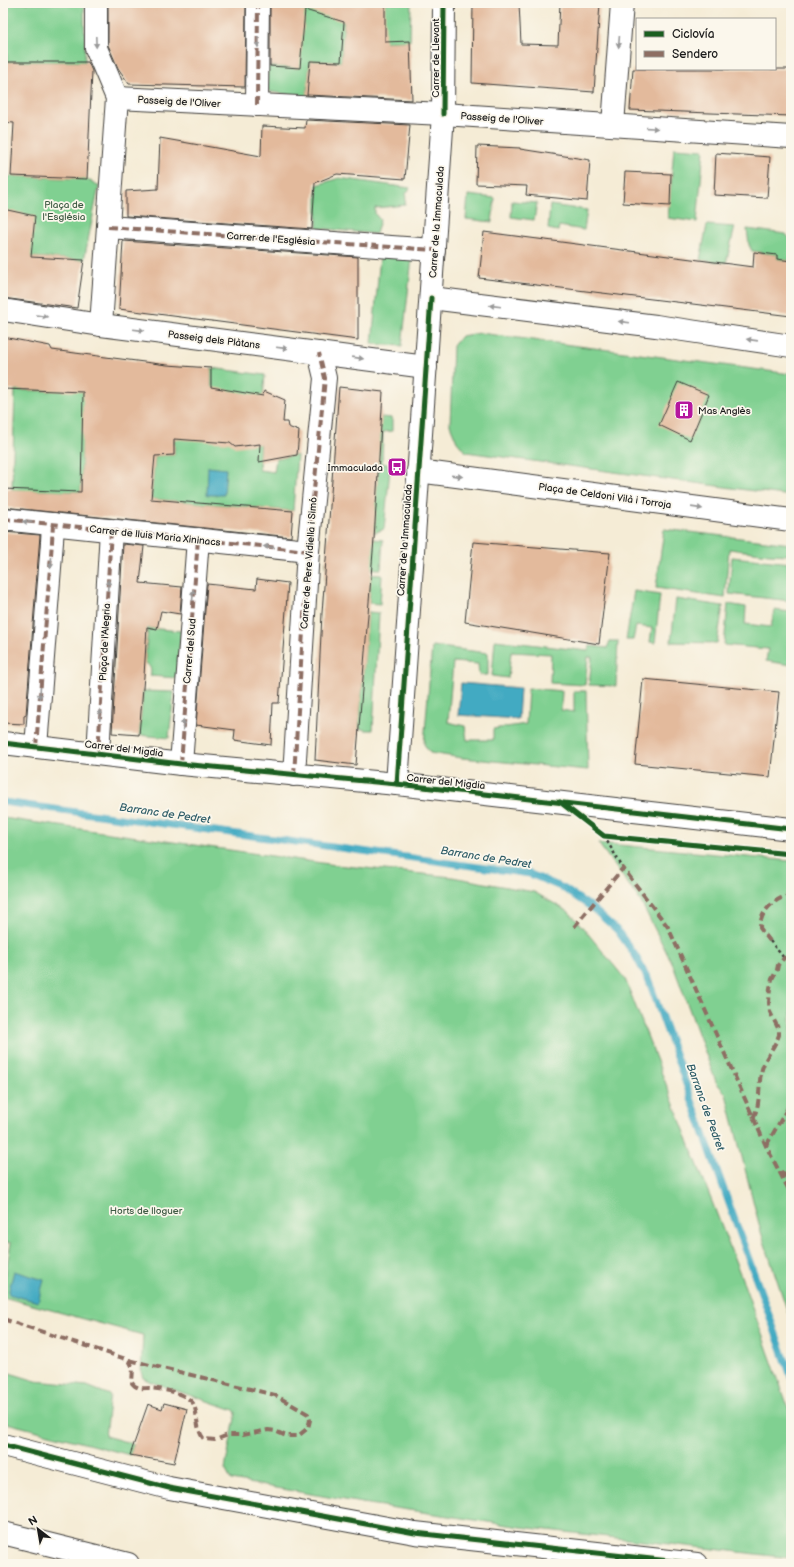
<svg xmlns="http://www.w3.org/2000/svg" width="794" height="1567" viewBox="0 0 794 1567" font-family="'Balsamiq Sans',sans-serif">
<rect width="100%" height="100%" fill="#fbf7ec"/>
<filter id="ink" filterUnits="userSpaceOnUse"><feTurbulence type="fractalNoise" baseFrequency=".025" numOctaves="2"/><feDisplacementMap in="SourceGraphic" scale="8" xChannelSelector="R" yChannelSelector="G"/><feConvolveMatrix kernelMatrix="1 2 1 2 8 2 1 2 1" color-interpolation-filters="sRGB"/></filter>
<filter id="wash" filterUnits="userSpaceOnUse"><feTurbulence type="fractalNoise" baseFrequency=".012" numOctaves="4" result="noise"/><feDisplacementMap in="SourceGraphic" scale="16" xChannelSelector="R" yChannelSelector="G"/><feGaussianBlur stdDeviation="0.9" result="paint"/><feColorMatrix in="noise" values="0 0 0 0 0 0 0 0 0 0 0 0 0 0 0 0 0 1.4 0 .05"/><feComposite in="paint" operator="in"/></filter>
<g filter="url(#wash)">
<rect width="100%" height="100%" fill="#f5ecd6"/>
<g fill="#80d091" stroke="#4e7656">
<path d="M5 3H84L85 62H7Z"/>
<path d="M305 3 344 22 341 62 310 61 307 97 271 92 267 89V66L298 68Z"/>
<path d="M385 3H411L410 41 381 42Z"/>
<path d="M674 148 704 150 697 222 668 218Z"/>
<path d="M11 176 87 179 99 186 84 260 31 257 3 209V180Z"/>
<path d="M339 178 410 188 406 194 405 205 375 208V214L380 220 376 234 317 228V185Z"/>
<path d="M468 195 495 198 492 222 466 219Z"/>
<path d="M512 201 537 203 534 220 511 217Z"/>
<path d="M550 205 587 210 584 230 559 226 558 231 548 229Z"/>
<path d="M707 225 735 227 726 263 700 260Z"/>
<path d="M747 229 786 234 789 238 791 239V261L777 259V255L752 251 749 245Z"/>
<path d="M380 256 412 258 402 346 372 344Z"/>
<path d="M480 333 791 374V496L466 452 457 442 450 425 453 346 461 336Z"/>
<path d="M211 368 265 375 260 430 259 470 274 472 276 459 297 455 293 511 151 499 155 456 174 455 175 410H212Z"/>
<path d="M50 382 84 386 81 492 12 490 15 390 50 391Z"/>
<path d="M381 417 392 418V431L383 432 382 463 387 464 390 469 384 529 374 533Z"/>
<path d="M664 529 791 544V555L769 554 729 549 725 598 656 588Z"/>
<path d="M374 539 383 540 381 569 325 567 326 560Z"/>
<path d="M732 557 791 563V601L729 594Z"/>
<path d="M325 573 382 575 380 604 369 603 370 587 325 584Z"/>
<path d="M634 591 660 595 655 643 650 642 652 628 636 626 633 640H626Z"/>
<path d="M676 599 723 606 717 643 671 642Z"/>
<path d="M728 604 746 607 745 624 771 627 774 610 791 612V665L766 661 768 649 724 645Z"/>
<path d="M368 612 379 613 373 730H365L359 728Z"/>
<path d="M148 628 181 631 176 678 150 676C153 668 148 664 142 660H145Z"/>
<path d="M495 640 588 651 590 646 607 648 610 641H618L616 686 589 685 592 657H588L585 685 550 683 551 654 511 652 508 678 492 676Z"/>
<path d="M432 646 488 653V675H479L478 664 453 662 448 722 465 726 467 740H493V729L526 724 528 688 562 691 561 710 574 712V691H586L588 770 462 758 430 753 424 744Z"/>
<path d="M143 691 174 692 169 738 139 735Z"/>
<path d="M3 818 336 865 452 877 534 892 569 912 585 930 625 979 741 1276 791 1415V1558L521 1527 362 1503 231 1480 225 1469 236 1413 234 1410 151 1382 143 1378 141 1372 143 1335 3 1297V1288L11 1243 3 1242Z"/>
<path d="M598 843 791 861V1322L761 1232 726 1094 716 1082 673 965 640 900Z"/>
<path d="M3 1371 36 1381 87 1386 110 1395 105 1436 134 1444 130 1455 3 1422Z"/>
</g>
<g fill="#42aac2" stroke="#2f636f">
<path d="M208 467 226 469 224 495H207Z"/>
<path d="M461 683 520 688 518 719 458 715Z"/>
<path d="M14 1271 44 1280 38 1302 8 1294Z"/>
</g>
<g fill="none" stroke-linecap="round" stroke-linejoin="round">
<path stroke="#42aac2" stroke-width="7" d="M3 802 530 874 563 888 591 907 617 930 635 955 649 981 791 1376"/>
</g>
<g id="blocks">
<g fill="#e3ba9c">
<path d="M108 3H246L245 87 129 84 118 68 108 45Z"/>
<path d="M270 3H385V42L410 41 412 100 307 95 310 61 341 62 344 22 305 10 300 68 270 66Z"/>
<path d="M473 3H519L521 44 558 45 560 3H600L594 92 472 83Z"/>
<path d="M5 62H88L92 71 87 179 11 176 14 123 3 122Z"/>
<path d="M633 69H791V116L630 110Z"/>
<path d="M306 120 410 125 405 179 337 174 315 183 312 229 126 216V191L158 189 160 138 261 156 262 126 305 128Z"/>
<path d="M477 146 520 148V149L590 160 587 201 526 195 527 186 476 184Z"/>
<path d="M716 153 770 157 767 198 714 195Z"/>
<path d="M625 172 671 174 670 206 623 203Z"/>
<path d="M3 209 35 216 31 257 84 260 77 308 3 298Z"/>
<path d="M484 232 753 267 754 252 777 255V259L791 261V316L479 278Z"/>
<path d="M123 241 358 257V340L119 309Z"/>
<path d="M3 337 50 346 52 350 167 365 211 368V387L263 396 264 391 285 400 283 422H287L288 427 299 431 297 455 259 462 260 444 235 447 230 443 174 439V455L155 456 151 499 293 511 291 537 3 507V489L81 492 83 392 3 389Z"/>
<path d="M678 382 709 395 690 440 659 425Z"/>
<path d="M339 387 383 392 374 539 356 765 315 760 322 613Z"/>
<path d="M3 532 40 535 26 715 24 716V724L3 723V648H4Z"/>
<path d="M473 542 610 553 599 644 465 622Z"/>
<path d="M123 544 144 546 140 583 182 587 180 614 161 611 157 629 147 627 144 676 139 735 112 733Z"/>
<path d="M257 579 288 583 279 703H273L271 745 234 740 235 730 196 725 207 584 256 589Z"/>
<path d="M643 679 779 692 770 777 635 764Z"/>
<path d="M164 1403 187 1409 174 1463 130 1455 148 1404 162 1409Z"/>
</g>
</g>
</g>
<g filter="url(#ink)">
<use href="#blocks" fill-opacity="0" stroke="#3d3b38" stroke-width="1"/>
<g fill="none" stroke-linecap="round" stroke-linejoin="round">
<g stroke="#3d3b38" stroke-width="24">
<g id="minor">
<path d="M96 3V48L117 98 101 325"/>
<path d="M117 98 443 114 791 137"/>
<path d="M257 105 258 3"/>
<path d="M613 125 622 3"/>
<path d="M108 227 434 250"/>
<path d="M431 298 656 326 791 346"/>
<path d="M3 310 101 325 426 367"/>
<path d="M418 471 791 520"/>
<path d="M3 519 308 551"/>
<path d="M3 743 181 764 397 784 791 829"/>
<path d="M36 747 52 542 53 524"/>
<path d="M98 754 111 530"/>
<path d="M181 764 198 539"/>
<path d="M294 775 308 551 325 378 319 353"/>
<path d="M397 784 443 114 444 3"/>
</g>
</g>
<g stroke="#3d3b38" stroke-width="24">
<path id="tertiary" d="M3 1445 169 1488 415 1533 697 1564"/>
</g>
<g stroke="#3d3b38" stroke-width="24">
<path id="motorway" d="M3 1533 128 1564"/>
</g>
<g stroke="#3d3b38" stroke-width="2.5" stroke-dasharray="3 3" stroke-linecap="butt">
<path d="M604 836 623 868"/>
<path d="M770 941 784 958"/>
</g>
<use href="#minor" stroke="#fff" stroke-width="22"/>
<use href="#tertiary" stroke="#fff" stroke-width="22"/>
<use href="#motorway" stroke="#fff" stroke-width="22"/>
<g stroke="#8d6e63" stroke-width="4" stroke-dasharray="8 4" stroke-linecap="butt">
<path d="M257 105 258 3"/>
<path d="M108 227 434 250"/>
<path d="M3 519 308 551"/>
<path d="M36 747 52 542 53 524"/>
<path d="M98 754 111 530"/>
<path d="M181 764 198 539"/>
<path d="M294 775 308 551 325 378 319 353"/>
<path d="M574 927 623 868 668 927 766 1146 791 1194"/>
<path d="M770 941 760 928C760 910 775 899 791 894"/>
<path d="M753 1118C762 1103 757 1082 763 1066 767 1055 775 1046 779 1035V1030L770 1012 769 1003 770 988 772 979 777 970 778 965 784 958 791 957"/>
<path d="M766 1146 791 1102"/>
<path d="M780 1172 791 1179"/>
<path d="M3 1319 129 1360 133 1368 132 1383C134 1385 134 1386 137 1387 140 1389 145 1388 149 1388 162 1389 182 1392 191 1401 199 1407 194 1428 204 1439L215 1440 228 1435H243L268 1430 275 1431 286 1436H298L308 1428 310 1420 308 1414 275 1395 129 1360"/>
</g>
<g stroke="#fbf7ec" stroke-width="8">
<g id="cycleway">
<path d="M443 114 444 3"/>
<path d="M3 743 181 764 397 784 791 829"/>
<path d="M397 784 431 298"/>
<path d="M560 802 604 836 791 854"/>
<path d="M3 1445 169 1488 415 1533 697 1564"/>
</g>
</g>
<use href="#cycleway" stroke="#1b5e20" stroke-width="5"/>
</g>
<defs><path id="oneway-solid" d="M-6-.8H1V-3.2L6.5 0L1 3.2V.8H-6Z"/></defs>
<g fill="#999">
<use href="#oneway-solid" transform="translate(96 42) rotate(88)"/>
<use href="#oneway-solid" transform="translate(258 42) rotate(90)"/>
<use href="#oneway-solid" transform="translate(619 42) rotate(94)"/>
<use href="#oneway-solid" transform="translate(652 128) rotate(4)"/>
<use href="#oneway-solid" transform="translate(495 306) rotate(-173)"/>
<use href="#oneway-solid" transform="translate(42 316) rotate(9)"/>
<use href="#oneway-solid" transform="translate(624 322) rotate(-173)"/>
<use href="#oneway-solid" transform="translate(139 330) rotate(7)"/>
<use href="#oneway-solid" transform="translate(752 340) rotate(-172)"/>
<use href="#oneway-solid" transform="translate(282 348) rotate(7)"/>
<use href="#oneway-solid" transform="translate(358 358) rotate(8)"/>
<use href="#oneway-solid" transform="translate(457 476) rotate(7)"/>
<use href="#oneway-solid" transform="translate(697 508) rotate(8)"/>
<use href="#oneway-solid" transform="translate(28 522) rotate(-174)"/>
<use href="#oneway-solid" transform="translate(269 547) rotate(-174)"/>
<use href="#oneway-solid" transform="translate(51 563) rotate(95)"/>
<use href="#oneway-solid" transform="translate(108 585) rotate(-87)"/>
<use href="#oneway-solid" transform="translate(193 595) rotate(-85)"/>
<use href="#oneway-solid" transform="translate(40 693) rotate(95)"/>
<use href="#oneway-solid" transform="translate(100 715) rotate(-87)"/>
<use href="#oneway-solid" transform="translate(183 725) rotate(-87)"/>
</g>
</g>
<defs>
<g id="building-square" transform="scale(1)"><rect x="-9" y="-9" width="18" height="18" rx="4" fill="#b5179e" stroke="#fbf7ec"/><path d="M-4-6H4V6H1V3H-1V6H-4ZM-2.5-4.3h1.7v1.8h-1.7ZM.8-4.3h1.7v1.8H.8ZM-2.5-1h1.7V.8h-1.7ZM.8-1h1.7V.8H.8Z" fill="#fff"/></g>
<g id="bus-square" transform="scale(1)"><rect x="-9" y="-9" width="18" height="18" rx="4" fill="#b5179e" stroke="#fbf7ec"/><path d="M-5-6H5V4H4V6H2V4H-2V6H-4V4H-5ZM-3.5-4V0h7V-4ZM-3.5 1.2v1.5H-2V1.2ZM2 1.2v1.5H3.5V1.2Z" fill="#fff"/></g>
</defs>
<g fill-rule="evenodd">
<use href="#building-square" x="684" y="410"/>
<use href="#bus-square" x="397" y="467"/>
</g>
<g text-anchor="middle" stroke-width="3.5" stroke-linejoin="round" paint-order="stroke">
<g font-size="10" fill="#1c1c1c" stroke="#fbf7ec">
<text transform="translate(435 58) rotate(-90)" y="4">Carrer de Llevant</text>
<text transform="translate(179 101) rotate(3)" y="4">Passeig de l'Oliver</text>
<text transform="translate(502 118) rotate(4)" y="4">Passeig de l'Oliver</text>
<text transform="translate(436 222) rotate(-86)" y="4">Carrer de la Immaculada</text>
<text transform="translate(271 238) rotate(4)" y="4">Carrer de l'Església</text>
<text transform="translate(214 339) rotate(7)" y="4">Passeig dels Plàtans</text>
<text transform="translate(605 495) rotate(8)" y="4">Plaça de Celdoni Vilà i Torroja</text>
<text transform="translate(155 535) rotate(6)" y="4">Carrer de lluis Maria Xininacs</text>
<text transform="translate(404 540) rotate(-86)" y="4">Carrer de la Immaculada</text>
<text transform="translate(308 563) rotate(-86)" y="4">Carrer de Pere Vidiella i Simó</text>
<text transform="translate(104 642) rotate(-87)" y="4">Plaça de l'Alegria</text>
<text transform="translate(189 651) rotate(-85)" y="4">Carrer del Sud</text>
<text transform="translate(124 748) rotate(7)" y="4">Carrer del Migdia</text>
<text transform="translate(446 781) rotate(6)" y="4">Carrer del Migdia</text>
</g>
<g font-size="10" fill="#3f5b45" stroke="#fbf7ec">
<text x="64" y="208">Plaça de<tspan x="64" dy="12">l'Església</tspan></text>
<text x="146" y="1214">Horts de lloguer</text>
</g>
<g font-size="10" fill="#1c1c1c" stroke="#fbf7ec" text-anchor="start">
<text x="698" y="414">Mas Anglès</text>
<text x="383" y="471" text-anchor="end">Immaculada</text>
</g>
<g font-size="11" font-style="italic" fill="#2d5c67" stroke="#fbf7ec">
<text transform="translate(165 813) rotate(8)" y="4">Barranc de Pedret</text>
<text transform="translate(486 857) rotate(9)" y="4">Barranc de Pedret</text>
<text transform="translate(706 1107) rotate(70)" y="4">Barranc de Pedret</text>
</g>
</g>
<rect width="794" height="1567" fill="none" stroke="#fbf7ec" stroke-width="16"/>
<rect x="636" y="18" width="140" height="52" fill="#fbf7ec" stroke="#a29f99"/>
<rect x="644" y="31" width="20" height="6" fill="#1b5e20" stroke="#a29f99"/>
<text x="672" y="38" font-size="12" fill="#1c1c1c">Ciclovía</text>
<rect x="644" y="51" width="20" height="6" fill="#8d6e63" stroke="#a29f99"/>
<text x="672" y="58" font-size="12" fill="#1c1c1c">Sendero</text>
<g transform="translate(38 1529) rotate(329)" stroke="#fbf7ec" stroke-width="3" paint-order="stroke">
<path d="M0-3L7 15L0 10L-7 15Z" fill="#1c1c1c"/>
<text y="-6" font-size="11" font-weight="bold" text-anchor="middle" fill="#1c1c1c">N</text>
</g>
</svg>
